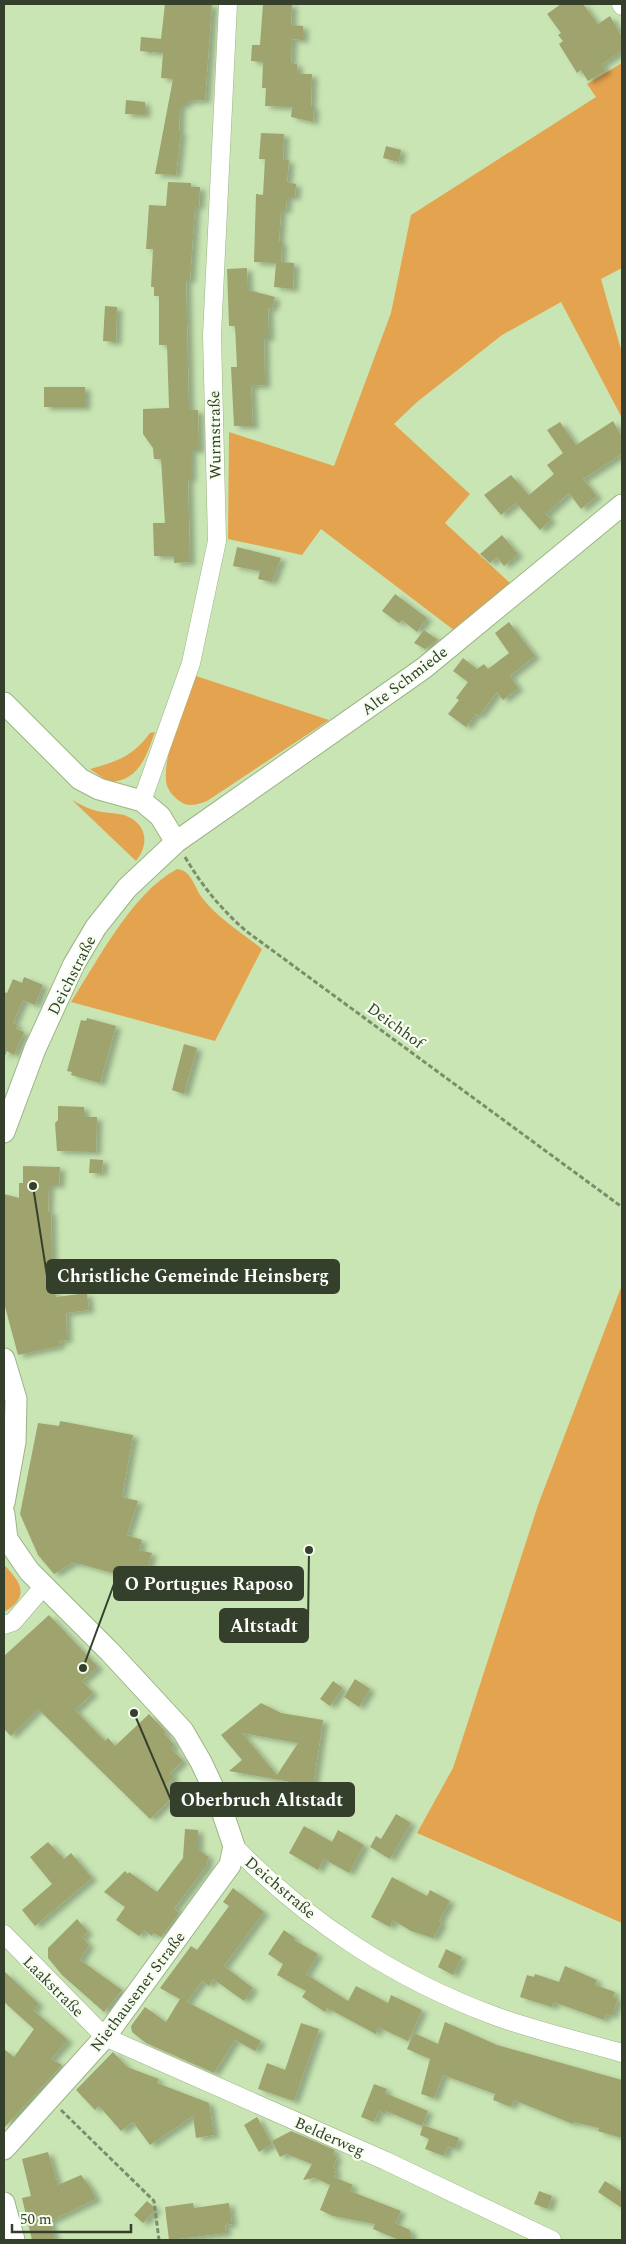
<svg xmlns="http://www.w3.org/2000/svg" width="626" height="2244" viewBox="0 0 626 2244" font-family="Spectral,serif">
<defs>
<filter id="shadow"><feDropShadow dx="5.5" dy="3" stdDeviation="2.5" flood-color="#0004"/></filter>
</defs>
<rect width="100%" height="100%" fill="#c9e5b3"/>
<g fill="#e4a44f">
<path d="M622 63V268L601 279 622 353V418L561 302 502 335 417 402 394 424 470 494 445 523 511 584 455 631 321 529 302 555 228 539 229 432 334 466 391 313 411 215 596 97 587 84Z"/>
<path d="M196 676 329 720 207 801C196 805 188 808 178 800 172 795 167 789 166 781 164 746 185 709 196 676Z"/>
<path d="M155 732C146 757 139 781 109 782L90 769C118 761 132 757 150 733Z"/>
<path d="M72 800C80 804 88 809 97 811 106 813 115 813 124 815 147 823 150 844 136 861Z"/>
<path d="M177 869C192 870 194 888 203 899 219 919 242 933 262 949L215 1041 71 1002C98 960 132 893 177 869Z"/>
<path d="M622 1285V1923L417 1833 453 1768 538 1505Z"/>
<path d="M4 1565C22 1583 30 1597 4 1612Z"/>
</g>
<g fill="#9fa36e" fill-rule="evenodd" filter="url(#shadow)">
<path d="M165 4H212L205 100 186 101V105H180L179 132H181L176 175 155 174 173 79 161 78 163 53 140 51 141 37 161 39Z"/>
<path d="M263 4H292L291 25 303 26V40L292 39 291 63 297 64 298 74H312L311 107H314L313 122 291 117 292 107 265 106 266 88H262L263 62 251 61 252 45H260Z"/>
<path d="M561 4H583L598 24 610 16 622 37V51L602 64 606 71 588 81 581 70 577 73 559 44 563 41 558 35 561 33 547 14Z"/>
<path d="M126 100 145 102V115L125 114Z"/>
<path d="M261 133 284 134 283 160H289L287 182 296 184 295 197H287L286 210H281L279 242H282L281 262 294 263 293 289 274 287 276 263 254 262 256 194 263 195 265 159H259Z"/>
<path d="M386 146 401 150 399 162 383 158Z"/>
<path d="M168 182 191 183V187H200L199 206H195L190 280H186L189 410H198L199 450H191V479H188L190 562 174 563V556H154L153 523H165L161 459H154L153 448 143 434V409L169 408 167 345H159V296H154V287H151L153 249H146L149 205 166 206Z"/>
<path d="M247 268 248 290 275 297 272 309 268 308 269 338H264L265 385 251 386 253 426H234L231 367H237L235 326H229L227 269Z"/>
<path d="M105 306 117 307 116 342 103 341Z"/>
<rect x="44" y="387" width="41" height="20"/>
<path d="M613 421 622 437V454L583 479 597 496 581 509 569 493 546 514 551 520 540 530 516 503 501 515 484 495 511 475 529 495 554 474 547 465 563 453 547 430 560 422 576 445Z"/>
<path d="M502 535 518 554 504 566 497 557 490 563 480 554Z"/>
<path d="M237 547 281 558 272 582 258 579 260 571 233 566Z"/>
<path d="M395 594 427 618 417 632 402 620 399 623 382 611Z"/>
<path d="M509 622 535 656 510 676 518 688 503 700 497 692 479 716 476 714 466 727 448 714 459 700 456 698 468 682 453 671 463 658 477 669 484 664 488 669 509 653 495 633Z"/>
<path d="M424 630 438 640 425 649 414 643Z"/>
<path d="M24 977 43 985 35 1005 23 1000 13 1023 18 1025 16 1029 24 1032 14 1055 7 1051 4 1058V992L7 993 13 979 22 983Z"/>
<path d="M87 1018 116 1026 100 1083 71 1075 72 1072 67 1071 81 1020 86 1021Z"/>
<path d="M184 1044 197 1048 184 1094 172 1090Z"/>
<path d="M58 1106 84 1107V1117H97L96 1152 57 1151 55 1123 58 1120Z"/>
<path d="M90 1159 103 1160 102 1173H89Z"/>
<path d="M23 1166 60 1167 59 1185H49L48 1212 51 1211 52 1261H47L49 1292 55 1291 56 1297 87 1293 89 1310 66 1313 67 1340 59 1341 60 1346 18 1355 4 1303V1194L19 1198V1183H23Z"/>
<path d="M60 1421 133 1435 122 1497 138 1501 127 1535 142 1540 139 1550 152 1553 143 1581 126 1577 121 1581 116 1574 80 1564 72 1563 54 1574 38 1555 20 1514 38 1423 59 1426Z"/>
<path d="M49 1615 98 1667 82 1681 93 1693 75 1710 105 1741 108 1738 115 1746 149 1714 166 1732 164 1733 174 1745 171 1748 183 1761 170 1773 174 1777 166 1785 175 1795 150 1819 38 1709 11 1736 4 1729V1656Z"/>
<path d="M355 1679 370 1689 359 1707 344 1697Z"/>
<path d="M333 1681 343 1688 330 1706 320 1699Z"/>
<path d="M261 1703 281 1713 323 1720 313 1786 229 1771 242 1760 221 1735ZM242 1733 298 1743 277 1775Z"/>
<path d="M396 1814 411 1823 390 1859 370 1847 376 1836 381 1839Z"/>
<path d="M304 1826 332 1842 338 1830 364 1845 349 1873 324 1859 318 1870 289 1853Z"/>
<path d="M185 1829 198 1830V1849L209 1857 206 1863 208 1864 174 1909 179 1913 161 1937 154 1933 152 1936 144 1930 139 1936 116 1920 125 1907 104 1892 125 1871 128 1874 129 1872 157 1892 183 1858Z"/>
<path d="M48 1842 64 1859 71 1853 92 1878 35 1926 22 1910 52 1884 30 1857Z"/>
<path d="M392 1877 427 1896 430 1890 450 1901 439 1921 442 1923 433 1938 411 1931 393 1920 390 1927 371 1917Z"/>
<path d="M233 1888 264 1912 224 1966 253 1988 244 2001 213 1979 209 1986 202 1981 187 2002 261 2041 255 2051 235 2040 214 2073 146 2043 132 2032 131 2026 145 2007 166 2022 180 1999 160 1988 191 1946 197 1950 229 1906 223 1902Z"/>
<path d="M77 1919 88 1932 82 1937 89 1945 80 1960 122 1990 104 2012 62 1975 48 1958V1948Z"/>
<path d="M284 1930 295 1938 294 1940 318 1954 306 1974 348 2001 356 1986 388 2003 391 1995 422 2010 408 2041 378 2027 376 2034 327 2008 325 2012 302 1997 306 1991 277 1975 283 1964 268 1954Z"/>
<path d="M446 1949 462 1957 453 1975 438 1967Z"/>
<path d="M565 1966 597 1980 595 1985 615 1992 613 1997 618 1999 612 2016 606 2014 604 2020 554 2002 552 2007 520 1997 527 1975 534 1977 535 1974 559 1982Z"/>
<path d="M4 1971 39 2004 33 2010 68 2040 51 2059 62 2065 4 2128V2049L14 2057 34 2029 4 2002Z"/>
<path d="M445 2022 497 2045 622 2080V2138L598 2131 599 2128 573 2122V2124L514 2100 511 2107 493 2100 495 2094 443 2075 434 2098 421 2094 430 2059 407 2049 414 2033 438 2044Z"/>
<path d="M301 2023 319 2029 294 2101 258 2089 267 2063 285 2070Z"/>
<path d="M113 2052 127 2067 159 2079 157 2083 209 2103 214 2135 196 2138 193 2116 150 2145 133 2122 121 2131 99 2106 95 2110 76 2090Z"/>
<path d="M374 2084 387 2089 385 2093 428 2111 422 2126 386 2111 385 2114 379 2111 374 2122 361 2117Z"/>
<path d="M257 2117 272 2144 259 2152 244 2125Z"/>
<path d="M423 2125 459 2138 455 2149 448 2146 444 2156 425 2149 429 2139 420 2135Z"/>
<path d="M291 2131 335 2150 333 2155 337 2157 333 2168 336 2169 334 2177 353 2185 350 2191 401 2211 395 2223 410 2230 412 2240H399L373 2229 375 2224 333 2216 320 2210 330 2185 315 2178 303 2180 312 2164 286 2154 280 2157 272 2141Z"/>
<path d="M48 2152 58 2185 81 2175 90 2187 96 2199 50 2221 55 2240H32L22 2198 31 2196 22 2159Z"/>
<path d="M605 2181 622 2192V2208L598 2192Z"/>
<path d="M539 2191 552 2196 548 2209 534 2204Z"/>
<path d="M147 2201 156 2209 143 2223 134 2215Z"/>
<path d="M193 2203 194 2208 229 2203 232 2224 225 2225 226 2233 169 2240 165 2207Z"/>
</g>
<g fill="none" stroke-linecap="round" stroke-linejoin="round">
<g stroke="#9bb585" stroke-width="19">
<g id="minor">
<path d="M621 4 622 6"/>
<path d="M142 801 191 663 217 541 212 335 228 4"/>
<path d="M4 1625 13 1622 44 1586"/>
<path d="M234 1846C306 1921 397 1980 495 2016 536 2031 580 2041 622 2053"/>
<path d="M4 1934 105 2037 386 2161 552 2240"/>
</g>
</g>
<g stroke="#9bb585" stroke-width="23">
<g id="tertiary">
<path d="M4 703 80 779 99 789 142 801 160 816 176 842"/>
<path d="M4 1132 35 1049 74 964 96 927 127 888 176 842 424 668 622 505"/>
<path d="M4 1359 16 1399 15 1442 4 1503"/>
<path d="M4 1514 7 1539 29 1571 110 1652 183 1731 201 1762 217 1796 234 1846 230 1865 105 2037 4 2149"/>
<path d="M4 2203 14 2240"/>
</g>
</g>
<g stroke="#7b8e6c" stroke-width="3" stroke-dasharray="5 2.5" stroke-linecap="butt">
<path d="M185 857C202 886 221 909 246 931L622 1207"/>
<path d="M61 2110 154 2201 159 2240"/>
</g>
<use href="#minor" stroke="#fff" stroke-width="18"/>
<use href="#tertiary" stroke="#fff" stroke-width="21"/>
</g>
<g text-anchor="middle" stroke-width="4.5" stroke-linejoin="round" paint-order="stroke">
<g font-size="16" fill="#35402c" stroke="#f6feef">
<text transform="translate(214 435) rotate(-91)" y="6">Wurmstraße</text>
<text transform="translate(404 680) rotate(-37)" y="6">Alte Schmiede</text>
<text transform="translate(71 975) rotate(-63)" y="6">Deichstraße</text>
<text transform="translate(396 1025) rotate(36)" y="6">Deichhof</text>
<text transform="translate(281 1887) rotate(40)" y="6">Deichstraße</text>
<text transform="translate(54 1986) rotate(45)" y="6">Laakstraße</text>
<text transform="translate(137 1991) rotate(-53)" y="6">Niethausener Straße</text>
<text transform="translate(330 2136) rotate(24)" y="6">Belderweg</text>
</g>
</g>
<path fill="none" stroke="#35402c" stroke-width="2" d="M33 1186L47 1276M83 1668L114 1584M309 1550L308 1626M134 1713L171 1800"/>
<g fill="#35402c" stroke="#f6feef" stroke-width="2">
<circle cx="33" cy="1186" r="5"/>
<circle cx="83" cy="1668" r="5"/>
<circle cx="309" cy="1550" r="5"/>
<circle cx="134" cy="1713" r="5"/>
</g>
<g fill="#35402c" stroke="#35402c" stroke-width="2">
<rect x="47" y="1260" width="292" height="33" rx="5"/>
<rect x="114" y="1567" width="189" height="33" rx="5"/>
<rect x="220" y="1609" width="88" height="33" rx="5"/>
<rect x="171" y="1783" width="183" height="33" rx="5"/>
</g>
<g font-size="18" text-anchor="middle" font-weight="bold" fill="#fff">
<text x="193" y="1282">Christliche Gemeinde Heinsberg</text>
<text x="209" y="1590">O Portugues Raposo</text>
<text x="264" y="1632">Altstadt</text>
<text x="262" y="1806">Oberbruch Altstadt</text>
</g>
<rect width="626" height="2244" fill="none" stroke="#35402c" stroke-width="10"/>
<path d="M12 2224v8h119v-8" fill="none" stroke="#35402c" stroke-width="2.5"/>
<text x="20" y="2224" font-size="15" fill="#35402c" stroke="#f6feef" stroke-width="4" paint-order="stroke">50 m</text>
</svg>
